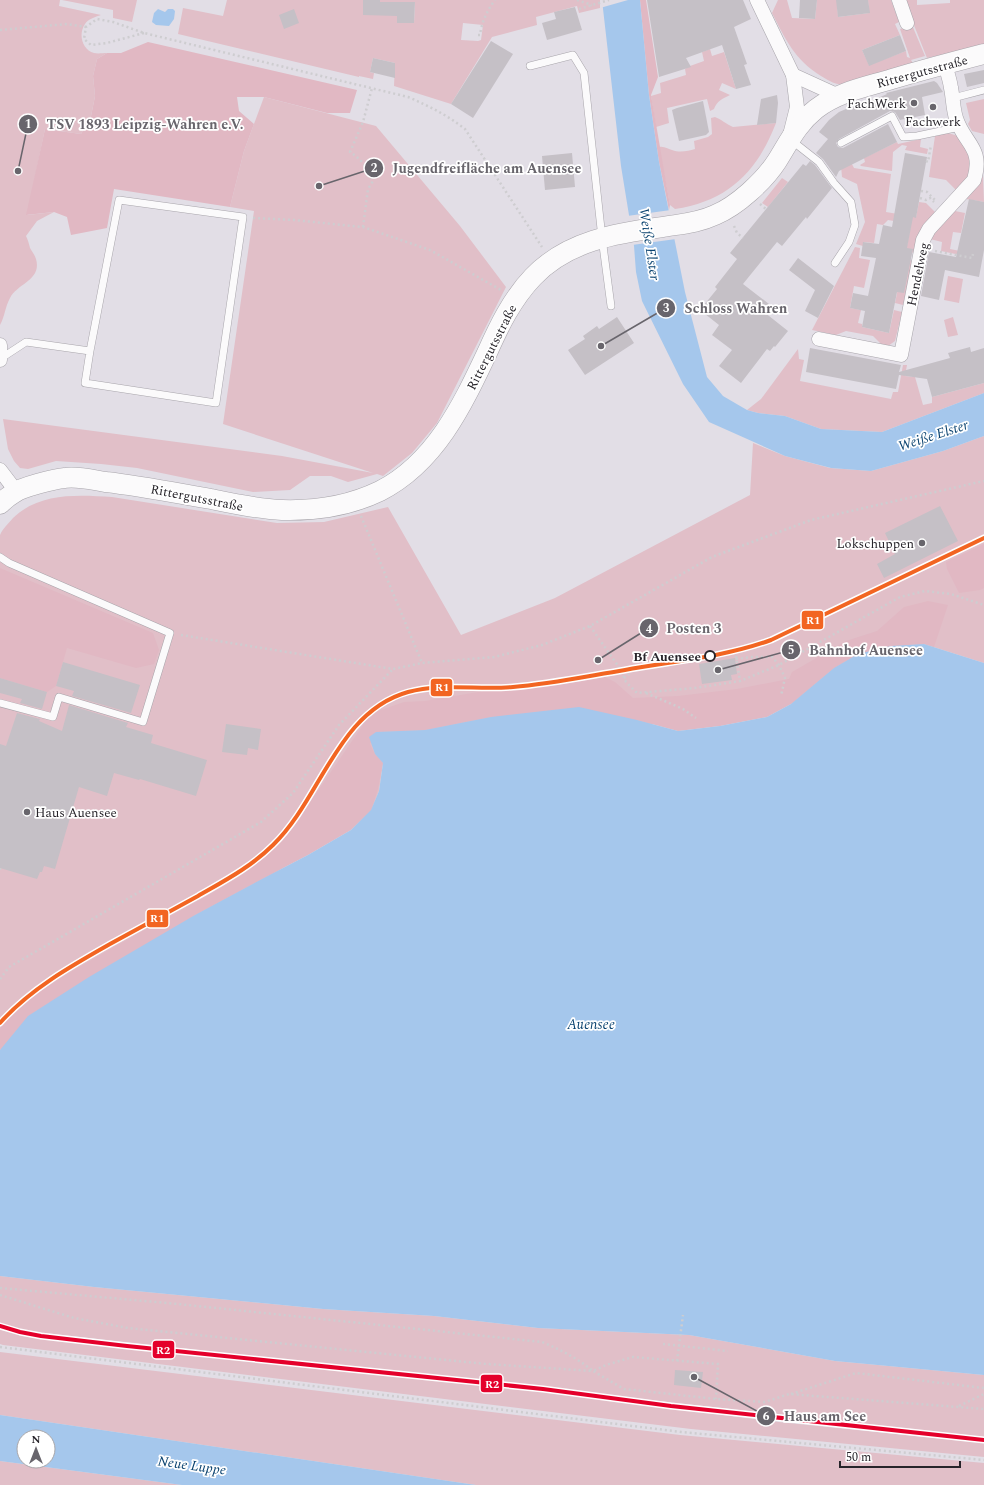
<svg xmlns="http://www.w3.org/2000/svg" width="984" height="1485" viewBox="0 0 984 1485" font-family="Spectral,serif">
<rect width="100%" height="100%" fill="#e2dee6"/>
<g fill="#e1bfc8" fill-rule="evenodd">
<path d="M0 0H60L59 6 101 15C95 17 88 19 85 24 78 34 82 50 94 53 98 54 103 53 107 53L97 59 93 76 95 96 91 116 81 134 45 129 27 215 54 212 37 221 26 236C28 240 29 244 30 248 32 252 35 255 36 259 42 280 18 283 10 298 5 307 5 316 0 325Z"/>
<path d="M62 0H137L132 22 113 18V10Z"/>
<path d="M227 0H600V8L579 13 577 6 536 17 537 25 492 37 451 104 394 86 395 63 373 58 370 72 374 73 373 79 359 76V77L178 34 183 8 223 16ZM397 2H415L414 23 397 22ZM463 23 483 25 481 40 478 41 461 40Z"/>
<path d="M778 0H787L792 18 815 19 817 0H837L838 17 869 13 868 0H891L899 22 895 24 900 35 862 50 869 65 906 51 907 57 910 58 900 29 912 25 925 56 911 60 914 65 846 85C836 85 829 81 821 76 794 59 786 40 772 13Z"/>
<path d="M904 0H917V5L950 3V0H984V45L927 58Z"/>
<path d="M710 49 712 56 724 52 736 89 722 83 719 90 730 95C722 99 717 101 714 109L710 111 707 99 667 108 669 123 656 127 651 96 661 93 660 83 686 75 685 69 690 66 704 61 702 52Z"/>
<path d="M264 97 376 126 460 226 506 287 437 423 412 453 383 476 377 474 348 482 331 476H310L290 490 253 492 137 468 101 464 56 461 28 469 20 468 14 461 8 449 3 419 282 456 373 473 223 424 254 211 230 207 244 151Z"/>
<path d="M984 99V134L972 131 968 124 970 120 966 103Z"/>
<path d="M715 117C721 119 726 124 733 127L776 123C757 172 728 201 675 209L670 205 659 147C665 146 667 149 672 150 680 153 688 151 695 149L694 141 708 137 712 134 711 118Z"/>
<path d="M948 133 958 136 972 160 967 179 956 190 946 180 929 177 935 136Z"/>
<path d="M921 139 920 147 928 149 927 154 905 150 907 146 902 145 893 152 892 171 861 166 860 165 865 162 864 158 897 142 898 144Z"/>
<path d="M846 153 854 168 891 174 886 212 916 217 919 202 926 203 935 212 914 253 906 251 911 224 888 220 883 225 877 224 874 243 864 242 863 246 856 244 865 222 857 184 842 177 841 166Z"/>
<path d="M983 176 984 202 966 199 979 184Z"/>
<path d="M782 178 788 182 768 207 762 203Z"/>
<path d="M955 211 965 213 961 233 953 232 950 249 970 253V257L941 251 942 242 930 239 933 234Z"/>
<path d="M855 247 860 248 859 258 870 260 864 288 854 286 850 308 861 310 858 323 862 324V327L889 333 894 310 902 312 895 341 888 346 881 344 873 336 846 331 836 335 812 330Z"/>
<path d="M904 259 913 261 903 305 895 303Z"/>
<path d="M948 276 963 279 959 303 944 300Z"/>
<path d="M953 317 958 335 948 337 944 320Z"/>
<path d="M798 349 799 359 804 360 800 381 891 399 893 392H898L903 365H907L905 376 915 377 923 405 932 403V397L984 383V393L882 432 821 429 785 416 758 413 747 410 761 399Z"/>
<path d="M984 436V663L924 644 791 704 383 763 379 791 371 811 0 1050V535C3 528 8 524 13 518 40 492 78 495 112 497L277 523 324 522 388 507 461 635 555 598 750 495 753 443 785 456 830 468 871 471 943 451Z"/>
<path d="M0 1276 94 1287 323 1309 434 1316 538 1328 689 1335 835 1361 984 1375V1437L8 1329 0 1326Z"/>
<path d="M0 1328 26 1336 528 1390 769 1421 984 1443V1457L691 1429 3 1345 0 1344Z"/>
<path d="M0 1352 680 1435 984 1463V1485H476L0 1415Z"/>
<path d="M0 1461 182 1485H0Z"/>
</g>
<g fill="#e1b8c3">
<path d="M640 0H646L658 77 651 95 670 205 669 210 659 162 649 95Z"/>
<path d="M148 42 357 90 350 113H327L264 97H237L239 111 254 124 244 151 230 207 114 189 107 228 71 235 67 217 54 212 26 215 45 129 81 134 91 116 95 96 93 76 97 59 107 53H121Z"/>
<path d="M984 544V588L980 590 959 593 947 569 946 562Z"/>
<path d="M0 568 153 633 159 650 154 664 136 668 67 648 56 686 47 692 0 678Z"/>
<path d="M928 601 948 605 934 647 924 644 891 646 858 654 834 668 791 704 767 717 720 726 678 731 637 720 491 717 425 730 376 732 370 744 375 754 383 763 378 789 371 811 351 830 308 855 262 879 195 915 0 1050C0 1044 0 1035 0 1029 8 1008 61 978 81 966 131 936 184 910 234 880 256 866 275 849 291 830L365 722 378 711 404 702 425 701 490 690H521L605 677 615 682 633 698 678 696 737 689 789 679 792 672 846 641 877 631 904 607Z"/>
</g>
<g fill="#a5c7ec" fill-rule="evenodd">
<path d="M602 0H640L649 95 659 162 685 292 707 377 723 396 747 410 758 413 785 416 821 429 882 432 984 393V436L943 451 871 471 831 468 785 456 709 422 683 384 642 301 636 272 634 246 621 166Z"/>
<path d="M158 9 165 12 168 9H173L175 11 174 19 169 26 156 25 152 22 154 13Z"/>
<path d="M924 644 984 663V1375L835 1361 689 1335 538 1328 434 1316 323 1309 94 1287 0 1276V1050L28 1016 89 977 195 915 262 879 308 855 351 830 371 810 379 791 383 763 375 754 369 737 376 732 425 730 491 717 579 707 637 720 678 731 720 726 767 717 791 704 834 668 858 654 891 646Z"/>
<path d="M0 1415 476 1485H182L0 1461ZM24 1437H48V1461H24Z"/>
</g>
<g fill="#e2dee6">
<path d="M600 0H628L600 8Z"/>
<path d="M671 210 676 239 632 245 627 216Z"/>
</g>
<g fill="#c5c0c6">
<path d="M363 0H380V2H415L414 23H397V16L363 15Z"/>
<path d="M647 0H743L751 19 734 27 747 64 744 65 751 85 736 89 722 45 686 58 691 67 659 77Z"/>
<path d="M800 0H817L815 19 799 18Z"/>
<path d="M836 0H868L870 13 838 17Z"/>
<path d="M575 7 582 30 547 40 542 23 556 19 554 12Z"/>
<path d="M294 9 299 23 284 29 279 15Z"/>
<path d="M900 35 906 51 869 66 862 50Z"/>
<path d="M491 41 513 54 473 118 451 104Z"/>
<path d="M373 58 395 63V78L370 72Z"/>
<path d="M984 70V83L967 87 964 74Z"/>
<path d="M934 81 937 83 943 92 922 97 925 115 900 120 895 112 890 111 839 139 836 143 838 147 843 148 888 124 897 142 839 171 836 177 823 159 816 153 828 139 819 132 829 120 839 112 853 106 869 102 887 94 886 93Z"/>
<path d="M777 95 778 103 776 123 757 125 761 99Z"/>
<path d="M703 101 709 132 706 135 679 141 672 110 677 108Z"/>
<path d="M572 153 575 187 545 190 542 156Z"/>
<path d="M905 153 927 157 916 218 913 217 907 248 913 249 904 293 897 292 889 333 862 327 865 311 850 308 853 293 868 296 876 258 861 256 863 242 879 244 883 225 892 227Z"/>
<path d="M810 161 815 165 832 188 807 219 806 217 782 246 777 242 743 284 769 304 764 312 788 331 775 347 774 346 770 351 767 349 741 383 719 366 732 350 712 335 719 325 700 310 717 289 715 287 737 259 730 253 803 164 806 166Z"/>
<path d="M969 199 984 202V250L979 277 945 270 939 300 921 296 929 252 956 257Z"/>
<path d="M798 258 834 286 818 318 805 311 815 290 789 270Z"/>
<path d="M617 317 634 343 585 375 568 350 585 339 583 336 597 326 599 329Z"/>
<path d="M970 347 971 352 984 348V383L932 397 927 379 899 375 896 389 806 372 810 348 901 365 899 372 950 358 948 353Z"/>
<path d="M940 506 958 541 884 578 877 564 895 554 885 533Z"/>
<path d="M735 658 737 674 731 675 732 680 702 684 699 664Z"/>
<path d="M63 662 140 685 131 713 72 696 74 691 56 686Z"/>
<path d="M0 678 47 692 42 709 20 703 22 699 0 693Z"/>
<path d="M69 705 128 723 126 727 153 735 151 743 207 760 196 796 140 779 139 780 114 773 107 796 79 787 55 869 44 866 42 872H40L37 879 0 868V744L6 746 17 713 40 719 39 721 62 731Z"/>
<path d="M226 724 261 729 258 750 248 748 247 755 222 752Z"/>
<path d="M675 1370 703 1372 701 1388 674 1385Z"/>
</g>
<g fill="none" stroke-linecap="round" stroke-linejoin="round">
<g stroke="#a8a5ab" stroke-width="8">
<g id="lane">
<path d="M530 66 573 55 584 73 602 238 611 306"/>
<path d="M953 98 984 90"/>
<path d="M791 140 819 162 834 183 851 202 855 225 849 242 835 263"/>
<path d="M841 143 892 116 903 137 917 136 960 127"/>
<path d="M0 359 26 342 90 351 85 383 216 403 243 217 119 200 90 351"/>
<path d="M0 557 9 563 170 633 143 722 59 697 53 717 0 703"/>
</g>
</g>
<g stroke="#a8a5ab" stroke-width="15">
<g id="street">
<path d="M757 0 793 75 797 107 790 135"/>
<path d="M899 0 907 23"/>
<path d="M793 75 839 96"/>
<path d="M819 339 901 355 923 240 929 229 974 180C984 147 964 144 956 118 953 109 953 97 951 88 950 80 947 72 945 64"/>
<path d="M0 345V360"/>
<path d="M0 470 16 491"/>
</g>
</g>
<g stroke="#a8a5ab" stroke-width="21">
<path id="secondary" d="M0 504C4 500 9 496 14 493 22 487 54 479 65 478 77 476 93 480 106 482 141 486 176 493 211 499 235 504 258 509 282 510 315 511 349 506 380 491 435 463 462 406 487 353 499 326 512 299 533 277 567 241 616 233 663 227 680 224 698 223 715 215 737 206 764 181 777 161 789 142 797 124 816 109 838 92 866 87 892 79 923 70 953 62 984 54"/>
</g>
<g stroke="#cecdd0" stroke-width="2.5" stroke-dasharray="2 3" stroke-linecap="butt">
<path d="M577 0 592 5"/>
<path d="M579 9 609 0"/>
<path d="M0 30 67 24 86 27"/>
<path d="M144 33 107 43 91 45 84 39 86 27 97 19 113 22 144 33 408 97C429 106 447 115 465 129L542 247"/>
<path d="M478 35H480C482 21 487 11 495 0"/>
<path d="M926 161 928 162 931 145"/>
<path d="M921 191 927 192 935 200"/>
<path d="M920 198 926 200 930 198 934 202"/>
<path d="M760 204 766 209"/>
<path d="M253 218 294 220 363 227 430 250 501 290"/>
<path d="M734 226 737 233 743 238"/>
<path d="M363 227 368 189 373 181C368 168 361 159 350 152L363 122 372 88"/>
<path d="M935 251 972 258 973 254"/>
<path d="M361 516 422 663"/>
<path d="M590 626 621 670 626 682 637 693 695 688 740 681 779 665 900 597 925 591 951 594 984 605"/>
<path d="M181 635 393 669 422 663 494 657 542 645 590 626 712 557 811 520 984 481"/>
<path d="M736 656 740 681"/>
<path d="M736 659 752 657H772L779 665 785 678 781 696"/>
<path d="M624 678 629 674"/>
<path d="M646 693 683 709 696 718"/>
<path d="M0 870V868"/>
<path d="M0 979 9 967 261 822 293 793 339 725 393 669"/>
<path d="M0 1288 178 1304 542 1342C561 1350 577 1358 593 1371L606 1365 633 1357 718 1364 716 1399"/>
<path d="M0 1295 74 1318 128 1328 487 1364 593 1371 624 1389 716 1399 765 1402 789 1394 984 1409"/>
<path d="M663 1344 728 1351"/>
<path d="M0 1347 681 1432 984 1460"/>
<path d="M677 1361 683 1315"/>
<path d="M791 1394 856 1373 984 1388"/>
<path d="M959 1406 984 1394"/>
</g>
<use href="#lane" stroke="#fbfafb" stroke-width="7"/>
<use href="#street" stroke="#fbfafb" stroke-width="14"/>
<use href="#secondary" stroke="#fbfafb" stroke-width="20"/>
<g stroke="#fff" stroke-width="7">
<path id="rail-1" d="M0 1023C30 989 71 966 110 944 139 928 169 912 198 896 224 881 251 867 273 845 321 799 337 712 408 692 441 683 479 690 513 687 550 684 588 676 625 670 674 661 724 657 771 640L984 538"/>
</g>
<g stroke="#fff" stroke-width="7">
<path id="rail-2" d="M0 1326 20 1332 41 1336 127 1346 543 1389 671 1406 984 1440"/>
</g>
<use href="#rail-1" stroke="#f26522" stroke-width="4"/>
<use href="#rail-2" stroke="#e4002b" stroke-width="4"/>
</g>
<g fill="#68656c" stroke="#fff" stroke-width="1.5">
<circle cx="914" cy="103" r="4"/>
<circle cx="933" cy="107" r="4"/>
<circle cx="922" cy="543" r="4"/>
<circle cx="27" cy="812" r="4"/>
</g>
<circle fill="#fff" stroke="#27242a" stroke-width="2" cx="710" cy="656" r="5"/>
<g text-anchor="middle" stroke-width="3.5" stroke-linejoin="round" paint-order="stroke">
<g font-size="13" fill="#27242a" stroke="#fff">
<text transform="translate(922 71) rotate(-15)" y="5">Rittergutsstraße</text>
<text transform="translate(917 274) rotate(-78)" y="5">Hendelweg</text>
<text transform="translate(491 347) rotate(-63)" y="5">Rittergutsstraße</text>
<text transform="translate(197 497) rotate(11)" y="5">Rittergutsstraße</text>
</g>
<g font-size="13" fill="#27242a" stroke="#fff" text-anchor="end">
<text x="906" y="108">FachWerk</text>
<text x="933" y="126" text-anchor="middle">Fachwerk</text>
<text x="914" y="548">Lokschuppen</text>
<text x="35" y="817" text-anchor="start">Haus Auensee</text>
</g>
<g font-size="13" font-weight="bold" fill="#27242a" stroke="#fff" text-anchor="end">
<text x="701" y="661">Bf Auensee</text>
</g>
<g font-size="14" font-style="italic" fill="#09426f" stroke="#fff">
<text transform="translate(650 244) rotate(81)" y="5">Weiße Elster</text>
<text transform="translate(933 435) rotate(-18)" y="5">Weiße Elster</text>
<text x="591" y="1029">Auensee</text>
<text transform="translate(192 1465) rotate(8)" y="5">Neue Luppe</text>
</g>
</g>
<path fill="none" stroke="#68656c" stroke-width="1.5" d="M18 171L28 124M319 186L374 168M601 346L666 308M598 660L649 628M718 670L791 650M694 1377L766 1416"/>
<g fill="#68656c" stroke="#fff" stroke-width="1.5">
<circle cx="18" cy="171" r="4"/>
<circle cx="319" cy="186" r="4"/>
<circle cx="601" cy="346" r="4"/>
<circle cx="598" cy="660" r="4"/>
<circle cx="718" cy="670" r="4"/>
<circle cx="694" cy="1377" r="4"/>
<circle cx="28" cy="124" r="10"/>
<circle cx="374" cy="168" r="10"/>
<circle cx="666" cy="308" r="10"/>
<circle cx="649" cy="628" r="10"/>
<circle cx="791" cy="650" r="10"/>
<circle cx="766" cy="1416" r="10"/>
</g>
<g font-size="12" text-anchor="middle" font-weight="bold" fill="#fff">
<text x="28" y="128">1</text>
<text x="374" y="172">2</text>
<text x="666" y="312">3</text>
<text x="649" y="633">4</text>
<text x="791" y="654">5</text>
<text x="766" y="1420">6</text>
</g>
<g font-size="14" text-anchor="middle" font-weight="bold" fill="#68656c" stroke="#fff" stroke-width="3.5" stroke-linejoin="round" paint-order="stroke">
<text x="145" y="129">TSV 1893 Leipzig-Wahren e.V.</text>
<text x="487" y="173">Jugendfreifläche am Auensee</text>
<text x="736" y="313">Schloss Wahren</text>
<text x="694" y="633">Posten 3</text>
<text x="866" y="655">Bahnhof Auensee</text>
<text x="825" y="1421">Haus am See</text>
</g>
<g stroke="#fff" stroke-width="1.5">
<rect x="801" y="610" width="23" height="20" rx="4" fill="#f26522"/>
<rect x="430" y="678" width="23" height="19" rx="4" fill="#f26522"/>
<rect x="146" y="909" width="23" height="19" rx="4" fill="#f26522"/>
<rect x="152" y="1340" width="23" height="19" rx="4" fill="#e4002b"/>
<rect x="480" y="1374" width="23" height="19" rx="4" fill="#e4002b"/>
</g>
<g font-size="11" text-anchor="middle" font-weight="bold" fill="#fff">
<text x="813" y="624">R1</text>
<text x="442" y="691">R1</text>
<text x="157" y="922">R1</text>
<text x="163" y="1354">R2</text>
<text x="492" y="1388">R2</text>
</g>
<g transform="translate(36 1449)"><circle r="19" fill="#ffffff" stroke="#a9a7aa"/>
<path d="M0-3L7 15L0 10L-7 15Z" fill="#68656c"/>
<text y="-6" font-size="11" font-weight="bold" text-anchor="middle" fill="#27242a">N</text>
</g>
<path d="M840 1461v6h120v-6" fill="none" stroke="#27242a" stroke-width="2"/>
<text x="846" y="1461" font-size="12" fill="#27242a" stroke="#ffffff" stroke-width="3" paint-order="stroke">50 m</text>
</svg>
